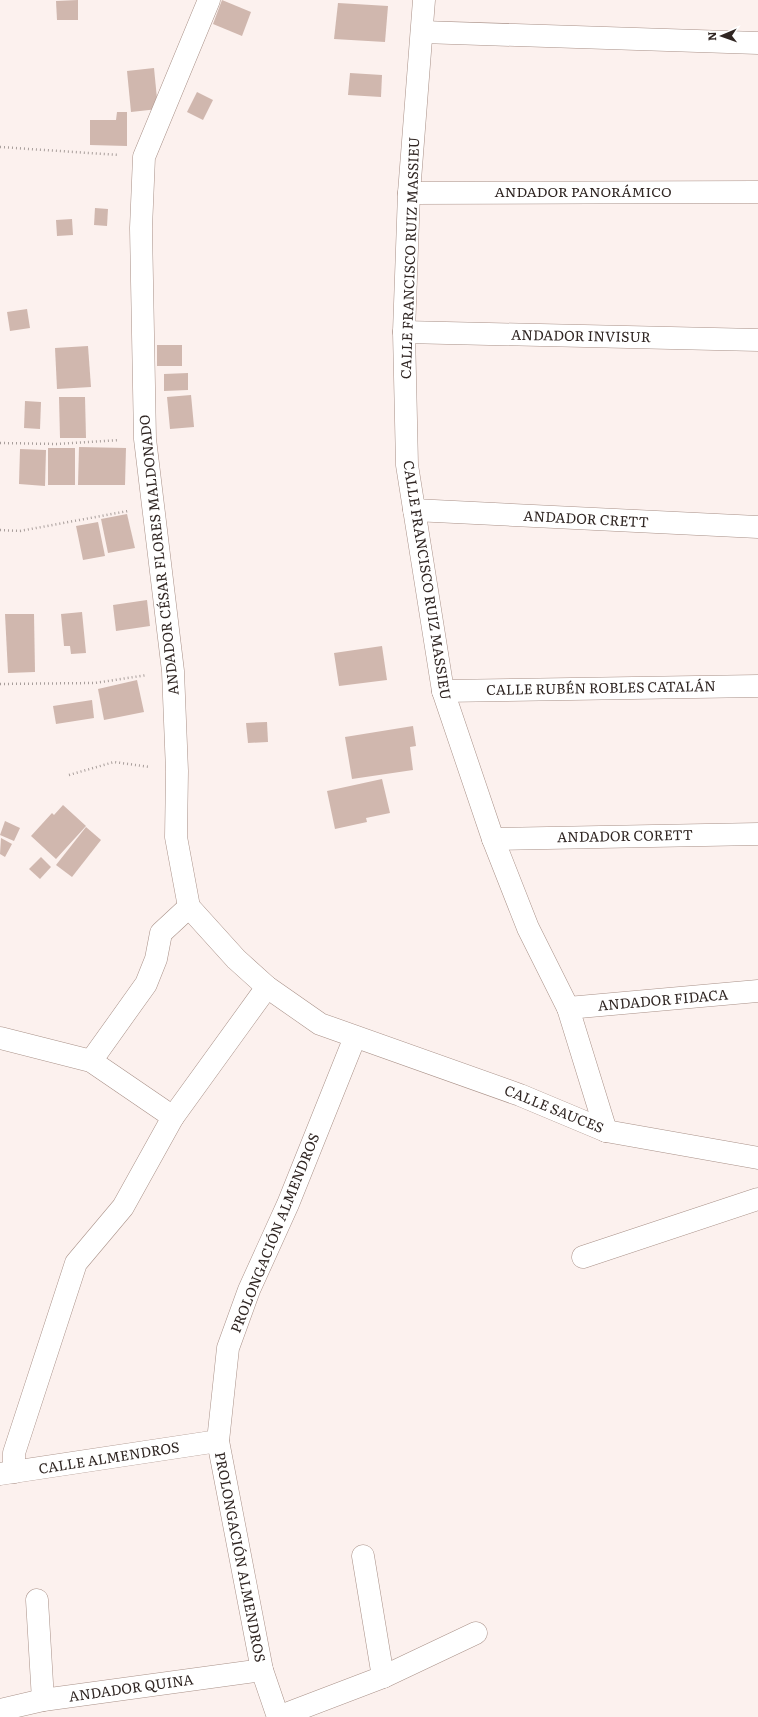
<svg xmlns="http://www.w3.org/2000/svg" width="758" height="1717" viewBox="0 0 758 1717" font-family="Literata,serif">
<rect width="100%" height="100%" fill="#fcf1ee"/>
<g fill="#d0b7ae">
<path d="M78 0V20H57L56 1Z"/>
<path d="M222 0 251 12 242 36 213 24Z"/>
<path d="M338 3 388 6 385 42 334 39Z"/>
<path d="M154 68 158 109 131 112 127 71Z"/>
<path d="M350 73 382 75 381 97 348 95Z"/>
<path d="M197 92 213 100 203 120 187 112Z"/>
<path d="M117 112H127V146L90 145V120H116Z"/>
<path d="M95 208 108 209 107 226 94 225Z"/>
<path d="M72 219 73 235 57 236 56 220Z"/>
<path d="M27 309 30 328 10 331 7 312Z"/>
<rect x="157" y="345" width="25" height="21"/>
<path d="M88 346 91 387 57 389 55 348Z"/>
<path d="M188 373V390L164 391V374Z"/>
<path d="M191 395 194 427 170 429 167 397Z"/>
<path d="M59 397H85L86 438H60Z"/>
<path d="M25 401 41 402 40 429 24 428Z"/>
<path d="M79 447 126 448 125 485H78Z"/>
<rect x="48" y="448" width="27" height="37"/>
<path d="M20 449 46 450 45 486 19 484Z"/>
<path d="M127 514 135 548 108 553 101 519Z"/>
<path d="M98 522 105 556 83 560 76 526Z"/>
<path d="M147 600 150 626 116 631 113 605Z"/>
<path d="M82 612 86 653 71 654 70 646H64L61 614Z"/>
<path d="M5 614H34L35 672 8 673Z"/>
<path d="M382 646 387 680 339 686 334 653Z"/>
<path d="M137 680 144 712 104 720 98 689Z"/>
<path d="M92 700 94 718 56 724 53 706Z"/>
<path d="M267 722 268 742 248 743 246 723Z"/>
<path d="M413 726 416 746 410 747 413 770 352 779 345 737Z"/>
<path d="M382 779 390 813 366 818 367 822 335 829 327 791Z"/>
<path d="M63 805 86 826 56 859 31 836 52 813 54 815Z"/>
<path d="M5 821 20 828 14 841 0 835Z"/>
<path d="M86 827 101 840 72 877 56 865Z"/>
<path d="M1 838 12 844 5 857 0 854Z"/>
<path d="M41 857 51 867 40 879 29 869Z"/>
</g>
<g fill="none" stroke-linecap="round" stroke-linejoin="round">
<g stroke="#a99188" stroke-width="23">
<g id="minor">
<path d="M209 0 144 157 141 228 145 439 173 671 177 771 176 837 189 907 236 959 267 987 320 1024 520 1095 606 1131 758 1158"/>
<path d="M424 0 409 193 404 332 407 465 443 691 493 839 528 928 568 1008 606 1131"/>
<path d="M422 32 758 43"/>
<path d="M409 193 758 192"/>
<path d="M404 332 758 340"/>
<path d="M414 510 758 527"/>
<path d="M443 691 758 686"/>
<path d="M493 839 758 834"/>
<path d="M568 1008 758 991"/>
<path d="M0 1038 91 1061 173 1117"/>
<path d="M91 1061 146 984 156 959 161 933 189 907"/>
<path d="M583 1257 758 1199"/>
<path d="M14 1472V1453L76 1263 123 1207 173 1117 267 987"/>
<path d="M0 1474 218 1441"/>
<path d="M363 1556 383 1677"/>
<path d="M37 1600 43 1700"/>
<path d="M0 1710 43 1700 262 1670"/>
<path d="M278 1717 262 1670 218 1441 228 1348 249 1290 288 1204 355 1037"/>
<path d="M278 1717 383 1677 476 1633"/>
</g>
</g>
<g stroke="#a89e9b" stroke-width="2.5" stroke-dasharray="1 3" stroke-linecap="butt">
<path d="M0 147 119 155"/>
<path d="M0 443 57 444 119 440"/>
<path d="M0 530 20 531 128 511"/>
<path d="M0 684 95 683 147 675"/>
<path d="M69 775 114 762 150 767"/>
</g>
<use href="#minor" stroke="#fff" stroke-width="22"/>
</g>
<g text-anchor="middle" stroke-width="4" stroke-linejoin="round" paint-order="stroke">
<g font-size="14" fill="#302623" stroke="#fff">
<text x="583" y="197">ANDADOR PANORÁMICO</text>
<text transform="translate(410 258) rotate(-88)" y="5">CALLE FRANCISCO RUIZ MASSIEU</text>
<text transform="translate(581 336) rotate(1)" y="5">ANDADOR INVISUR</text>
<text transform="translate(586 519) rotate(3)" y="5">ANDADOR CRETT</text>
<text transform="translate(159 555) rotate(-96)" y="5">ANDADOR CÉSAR FLORES MALDONADO</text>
<text transform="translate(427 580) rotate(81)" y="5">CALLE FRANCISCO RUIZ MASSIEU</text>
<text transform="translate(601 688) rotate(-1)" y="5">CALLE RUBÉN ROBLES CATALÁN</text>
<text transform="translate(625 836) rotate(-1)" y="5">ANDADOR CORETT</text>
<text transform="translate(663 1000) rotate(-5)" y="5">ANDADOR FIDACA</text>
<text transform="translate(554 1109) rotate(22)" y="5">CALLE SAUCES</text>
<text transform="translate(275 1233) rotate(-68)" y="5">PROLONGACIÓN ALMENDROS</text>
<text transform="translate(109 1458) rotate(-9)" y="5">CALLE ALMENDROS</text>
<text transform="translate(240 1557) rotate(79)" y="5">PROLONGACIÓN ALMENDROS</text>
<text transform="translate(131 1688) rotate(-8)" y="5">ANDADOR QUINA</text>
</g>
</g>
<g transform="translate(722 36) rotate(268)" stroke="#ffffff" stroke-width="3" paint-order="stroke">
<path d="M0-3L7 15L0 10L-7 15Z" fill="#302623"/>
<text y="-6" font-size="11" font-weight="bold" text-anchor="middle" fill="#302623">N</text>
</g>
</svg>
